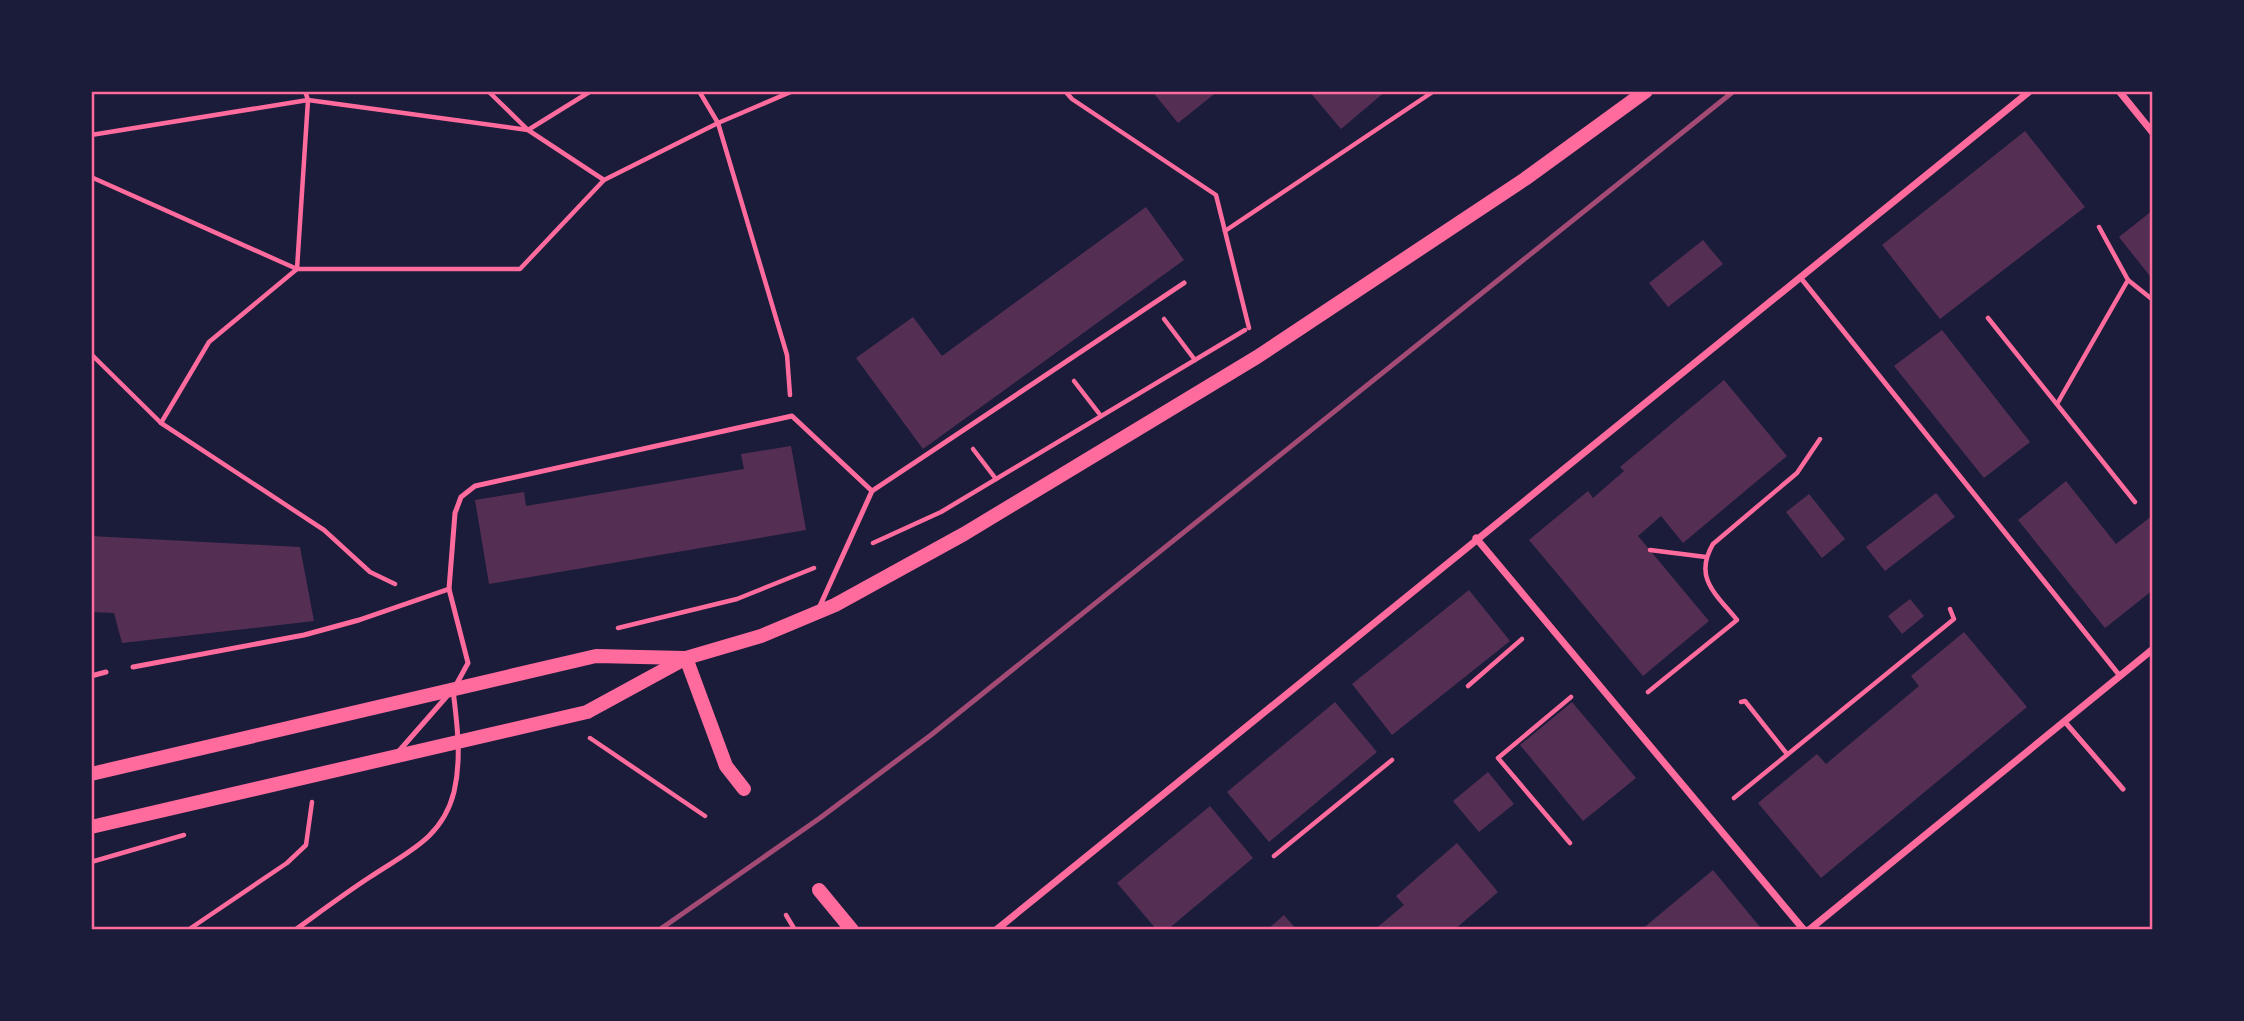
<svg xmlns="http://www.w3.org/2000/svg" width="2244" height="1021" viewBox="0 0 2244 1021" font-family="'Fira Sans Condensed',sans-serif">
<rect width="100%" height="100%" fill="#1b1b3a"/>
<g fill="#542f53">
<path d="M1152 91H1218L1178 123Z"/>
<path d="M1309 91H1386L1341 129Z"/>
<path d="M2025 131 2085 207 1940 319 1882 245Z"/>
<path d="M1146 207 1184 260 923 449 856 358 913 317 942 356Z"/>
<path d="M2153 210V280L2119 237Z"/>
<path d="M1703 240 1723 264 1668 307 1649 283Z"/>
<path d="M1942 330 2030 442 1984 478 1894 366Z"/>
<path d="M1724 380 1787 456 1683 543 1661 516 1638 536 1709 621 1643 676 1529 540 1588 491 1593 498 1624 471 1620 467Z"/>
<path d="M791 446 806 530 489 584 475 500 524 492 526 506 744 469 741 454Z"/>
<path d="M2066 481 2116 544 2153 515V590L2105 628 2018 520Z"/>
<path d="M1936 493 1955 517 1885 571 1866 547Z"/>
<path d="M1809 494 1845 539 1822 558 1786 512Z"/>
<path d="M91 536 300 547 314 621 122 643 114 613 91 612Z"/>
<path d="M1469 590 1510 641 1392 735 1352 684Z"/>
<path d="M1910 599 1924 616 1902 634 1888 616Z"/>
<path d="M1964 632 2027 707 1821 878 1758 803 1817 754 1826 764 1919 686 1911 676Z"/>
<path d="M1335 702 1377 752 1269 842 1227 792Z"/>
<path d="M1572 702 1636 778 1583 821 1520 745Z"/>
<path d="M1488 772 1514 804 1479 832 1453 801Z"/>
<path d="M1210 806 1253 858 1167 930H1157L1117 883Z"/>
<path d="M1457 843 1498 892 1454 930H1374L1404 905 1396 896Z"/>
<path d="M1713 870 1760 927 1756 930H1641Z"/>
<path d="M1284 915 1297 930H1267Z"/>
</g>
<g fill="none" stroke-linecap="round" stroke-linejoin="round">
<g stroke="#ff6b9d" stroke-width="4.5">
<path d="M488 91 528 130 604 180"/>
<path d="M699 91 718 123 787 355 790 395"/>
<path d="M1065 91 1072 99 1216 195 1249 328"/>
<path d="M91 135 308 100 528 130 591 91"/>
<path d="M91 177 297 269 308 100 305 91"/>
<path d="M1225 231 1434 91"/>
<path d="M2128 280 2153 300"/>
<path d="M1988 318 2135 502"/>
<path d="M1164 319 1195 360"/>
<path d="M91 354 161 423 324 530 370 572 395 584"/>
<path d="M1074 381 1101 416"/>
<path d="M2057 404 2128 280 2099 227"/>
<path d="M161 423 209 342 297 269H520L604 180 718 123 793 91"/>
<path d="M973 449 996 479"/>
<path d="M873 543 941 512 1245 330"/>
<path d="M1650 550 1706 557"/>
<path d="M618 628 737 599 814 568"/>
<path d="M1468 686 1522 639"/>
<path d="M1648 692 1737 620C1716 594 1693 578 1713 544L1797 473 1820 439"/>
<path d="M1741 702 1745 701 1787 754"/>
<path d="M590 738 705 816"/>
<path d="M1734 798 1954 619 1950 609"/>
<path d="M1570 843 1498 758 1571 697"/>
<path d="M1274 856 1392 760"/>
<path d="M91 862 184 835"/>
<path d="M786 915 795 930"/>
<path d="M188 930 287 863 306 845 312 802"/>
</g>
<g stroke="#ff6b9d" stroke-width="5">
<path d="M1800 277 2120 676"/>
<path d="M872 491 1184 283"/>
<path d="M449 589 455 513 461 497 475 486 792 416 872 491 819 608"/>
<path d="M133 667 304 635 359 620 449 589 468 663 456 685"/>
<path d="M91 676 106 672"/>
<path d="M2065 722 2123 789"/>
<path d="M399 751 448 695"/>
<path d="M295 930C320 912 344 894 370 877 407 852 442 839 454 792 462 758 457 723 453 690"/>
</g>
<g stroke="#ff6b9d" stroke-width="7">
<path d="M2119 91 2153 133"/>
<path d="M1476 538 1804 930"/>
<path d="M996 930 2030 91"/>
<path d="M1809 930 2153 649"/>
</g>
<g stroke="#ff6b9d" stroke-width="14">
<path d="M686 658 726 766 744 789"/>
<path d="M91 774 596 656 685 658"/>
<path d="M91 827 587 712 686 658 761 636 835 605 964 534 1257 357 1525 179 1646 91"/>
<path d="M819 890 852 930"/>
</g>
<path stroke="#a44b75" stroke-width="5" d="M659 930 820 818 931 735 1734 91"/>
</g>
<rect width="2244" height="1021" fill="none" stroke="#1b1b3a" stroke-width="186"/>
<rect x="93" y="93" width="2058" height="835" fill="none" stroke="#ff6b9d" stroke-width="2.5"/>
</svg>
